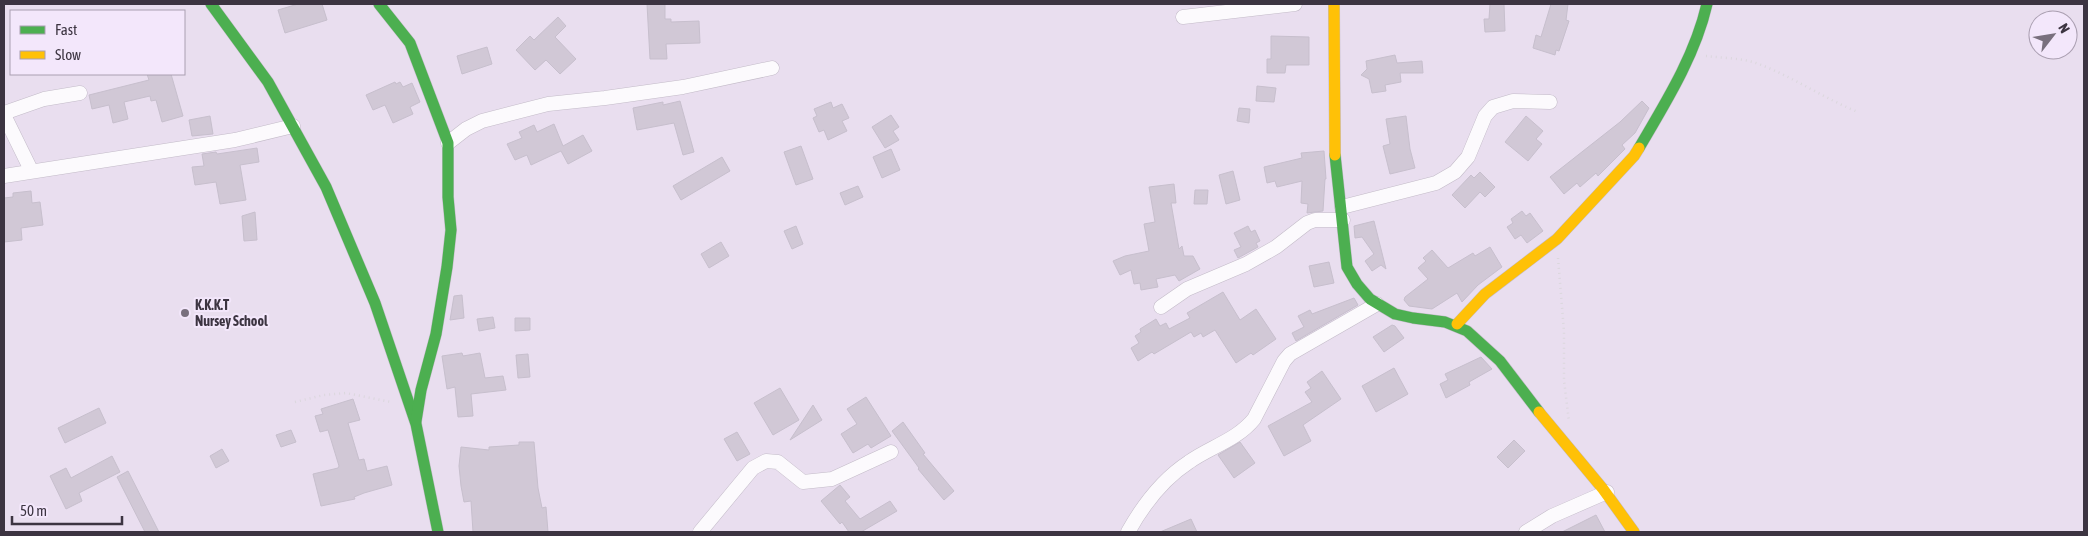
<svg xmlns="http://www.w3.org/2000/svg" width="2088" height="536" viewBox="0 0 2088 536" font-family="'Asap Condensed',sans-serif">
<rect width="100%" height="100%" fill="#e9deef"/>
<g fill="#d1c8d6" stroke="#c7bfcd">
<path d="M298 4H322L327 20 285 33 278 10Z"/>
<path d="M647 4H665V19H671V22L699 21 700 43 666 44 667 59H650Z"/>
<path d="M1490 4H1504L1505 31 1485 32 1484 19H1489Z"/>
<path d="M1551 4H1568L1566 20 1569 21 1559 51 1556 50 1555 55 1533 48 1536 35 1541 37Z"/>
<path d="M558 17 566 26 555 37 576 59 560 74 546 60 535 70 516 50 530 36 534 40Z"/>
<path d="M1271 36 1309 37V65H1286L1285 73H1267V59H1271Z"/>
<path d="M487 47 492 64 462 74 457 56Z"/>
<path d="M1395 55 1397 63 1422 61 1423 73H1400L1401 82 1385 85 1386 91 1372 93 1369 79 1361 75 1367 69 1366 61Z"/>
<path d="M147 74H171L183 116 162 122 156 100 151 101 150 96 124 102 128 119 113 123 109 105 92 109 89 95 149 80Z"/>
<path d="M395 82 396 84 400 82 403 87 412 83 420 102 410 107 413 114 393 123 385 105 373 110 366 95Z"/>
<path d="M1257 86 1276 88 1274 102 1256 101Z"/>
<path d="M680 101 694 152 683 155 674 123 637 130 633 108 663 102V105Z"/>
<path d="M1642 101 1649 108 1635 133 1622 145 1625 149 1598 176 1596 173 1580 187 1577 183 1564 194 1550 177 1620 122Z"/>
<path d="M831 102 833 108 842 104 849 118 842 121 847 131 828 140 824 130 819 132 813 118 817 116 814 109Z"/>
<path d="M1239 108 1250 109 1249 123 1237 121Z"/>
<path d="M891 115 899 127 893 131 899 140 885 148 872 127Z"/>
<path d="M210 116 213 134 192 136 189 120Z"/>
<path d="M1406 116 1410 149 1415 168 1390 174 1383 146 1390 144 1386 119Z"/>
<path d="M1526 116 1543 131 1536 139 1542 144 1528 161 1505 142Z"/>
<path d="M554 124 563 146 583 135 592 151 568 164 561 151 531 165 527 155 515 160 507 144 522 138 519 132 534 125 537 132Z"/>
<path d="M801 146 813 179 796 185 784 152Z"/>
<path d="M257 148 259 162 240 165 246 200 220 204 216 182 195 185 192 167 204 166 202 154 216 152 217 154Z"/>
<path d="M891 149 900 170 882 178 873 157Z"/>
<path d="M1324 151 1326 179H1325L1323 211 1307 213 1308 204 1301 203 1302 181 1277 187 1275 181 1267 183 1264 167 1302 158 1301 153Z"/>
<path d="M722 157 730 171 681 200 673 186Z"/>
<path d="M1233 171 1240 200 1226 204 1219 175Z"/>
<path d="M1480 172 1495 187 1485 197 1480 192 1465 208 1452 195 1471 175 1474 178Z"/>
<path d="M1174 184 1176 203H1171L1179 249 1182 246 1184 256H1193L1200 269 1179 281 1175 275 1156 279 1158 287 1141 290 1140 283 1134 284 1131 270 1120 275 1113 261 1125 256 1149 251 1144 224 1155 222 1149 187Z"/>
<path d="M858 186 863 197 845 205 840 193Z"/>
<path d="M1195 190H1208L1207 204H1194Z"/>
<path d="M31 191 32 203 40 202 43 225 21 228 22 240 4 242V198L13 197V193Z"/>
<path d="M1522 211 1526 216 1530 213 1543 231 1527 243 1521 235 1515 239 1507 227 1513 223 1511 219Z"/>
<path d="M255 212 257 240 244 241 242 216Z"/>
<path d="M1374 221 1386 269 1381 265 1372 271 1365 261 1374 254 1362 237 1355 238 1354 226Z"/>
<path d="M796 226 803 244 792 249 784 231Z"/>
<path d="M1248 226 1251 232 1255 230 1260 241 1256 243 1258 247 1238 258 1234 250 1241 247 1234 233Z"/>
<path d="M721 242 729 256 709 268 701 254Z"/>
<path d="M1490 247 1502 267 1478 285 1462 302 1457 293 1432 309 1409 306 1404 300 1405 297 1428 279 1418 268 1426 261 1423 258 1432 250 1448 268 1473 253 1475 256Z"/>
<path d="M1329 262 1334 283 1314 287 1309 266Z"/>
<path d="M1223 292 1240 320 1256 309 1276 339 1253 355 1251 353 1236 363 1215 330 1203 337 1201 333 1194 337 1191 332 1154 354 1152 352 1138 361 1131 348 1139 343 1135 336 1141 332 1140 329 1156 319 1160 326 1166 323 1169 329 1190 318 1187 313Z"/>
<path d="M462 295 464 318 450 320 454 296Z"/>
<path d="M1354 298 1358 305 1296 341 1292 333 1304 327 1298 316 1310 310 1312 314Z"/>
<path d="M493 317 495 328 479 331 477 319Z"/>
<path d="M515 318H530V330L515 331Z"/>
<path d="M1392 325 1395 326 1404 338 1384 352 1373 337Z"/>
<path d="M462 353 463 356 480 353 485 378 503 376 506 390 471 394 473 416 458 417 455 387 447 389 442 356Z"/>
<path d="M528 354 530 377 518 378 516 355Z"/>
<path d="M1481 357 1492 369 1469 382 1470 385 1446 398 1440 384 1448 380 1445 374Z"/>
<path d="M1394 368 1408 394 1376 412 1362 386Z"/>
<path d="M1322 371 1341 399 1303 425 1311 441 1284 456 1268 426 1312 402 1305 392 1311 388 1307 382Z"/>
<path d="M780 388 799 420 773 435 754 403Z"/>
<path d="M866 397 891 436 871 448 868 444 853 453 841 434 857 424 847 409Z"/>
<path d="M353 399 360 420 348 423 359 460 364 459 367 471 387 466 392 485 364 493 354 497 355 499 321 506 313 474 338 468 339 466 328 430 320 432 315 416 323 414 321 409Z"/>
<path d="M813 405 822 420 790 440Z"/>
<path d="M99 408 106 423 65 443 58 428Z"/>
<path d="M903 422 925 453 923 454 954 491 944 500 918 469 919 468 892 431Z"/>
<path d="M291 430 296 442 281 447 276 435Z"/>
<path d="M737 432 750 454 737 461 724 439Z"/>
<path d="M1514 440 1525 451 1508 468 1497 457Z"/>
<path d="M519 442H534L538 488 542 508 546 507 548 532H473L471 501 464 502 461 486 459 466 461 447 489 450V447L519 445Z"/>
<path d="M1240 442 1255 463 1234 478 1218 455Z"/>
<path d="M222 449 229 461 216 468 210 456Z"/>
<path d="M112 456 120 472 79 493 82 501 66 509 50 476 66 468 71 478Z"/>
<path d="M128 471 159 532H145L117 477Z"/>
<path d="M840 485 850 497 845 501 860 519 890 501 897 511 861 532H849L842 522 840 524 821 501Z"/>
<path d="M1596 515 1605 532H1562Z"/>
<path d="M1191 519 1197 532H1160Z"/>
</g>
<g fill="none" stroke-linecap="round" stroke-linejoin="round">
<g stroke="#c3bbc8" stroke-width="15">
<g id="street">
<path d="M1183 17 1295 4"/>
<path d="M4 113 44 99 80 93"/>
<path d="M4 115 31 170"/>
<path d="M448 143 466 129 482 121 548 104 605 98 683 87 772 68"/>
<path d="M4 176 235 140 293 126"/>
<path d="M1342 207 1436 183 1455 172 1468 157 1485 116 1493 107 1513 101 1550 102"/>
<path d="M1161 307 1187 289 1246 264 1276 247 1307 223 1315 220H1343"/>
<path d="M700 532 753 468 766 461 778 462 803 482 832 479 891 452"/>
<path d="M1128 532C1143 505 1163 479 1189 462 1210 447 1237 440 1254 419L1284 361 1290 354 1377 304"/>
<path d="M1526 532 1552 516 1607 492"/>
</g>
</g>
<g stroke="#c3bbc8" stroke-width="12">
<g id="fast">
<path d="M211 4 268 82 326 187 375 303 416 424 438 532"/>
<path d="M379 4 410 43 448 143V197L451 230 447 267 436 334 421 390 416 421"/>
<path d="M1639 148C1666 102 1695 56 1707 4"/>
<path d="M1335 155 1347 267 1357 284 1370 299 1395 314 1413 318 1445 322 1467 331 1500 361 1539 412"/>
</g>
</g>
<g stroke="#c3bbc8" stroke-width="12">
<g id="slow">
<path d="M1334 4 1335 155"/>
<path d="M1457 324 1485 294 1557 239 1634 156 1639 148"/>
<path d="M1539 412 1603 489 1634 532"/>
</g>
</g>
<g stroke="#dbd7dd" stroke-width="2.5" stroke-dasharray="1 4" stroke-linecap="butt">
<path d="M1706 56C1722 58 1741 58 1756 63 1792 76 1823 98 1858 112"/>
<path d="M1558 258 1564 331V380L1569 422"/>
<path d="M295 402 324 395 346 393 391 402"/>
</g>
<use href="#street" stroke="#fcfafd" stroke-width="14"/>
<use href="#fast" stroke="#4caf50" stroke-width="11"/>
<use href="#slow" stroke="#ffc107" stroke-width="11"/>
</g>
<circle fill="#79707e" stroke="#f3e7fb" stroke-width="2" cx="185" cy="313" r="5"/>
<g text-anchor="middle" stroke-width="4" stroke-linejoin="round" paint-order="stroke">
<g font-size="14" font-weight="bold" fill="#3c3441" stroke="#f3e7fb" text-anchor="start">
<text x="195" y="310">K.K.K.T<tspan x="195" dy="16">Nursey School</tspan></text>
</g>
</g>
<rect width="2088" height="536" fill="none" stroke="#3c3441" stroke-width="10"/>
<rect x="10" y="10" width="175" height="65" fill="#f3e7fb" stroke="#aa9fb1"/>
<rect x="20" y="26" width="25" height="8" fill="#4caf50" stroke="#aa9fb1"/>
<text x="55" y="35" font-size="15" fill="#3c3441">Fast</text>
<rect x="20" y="51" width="25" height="8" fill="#ffc107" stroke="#aa9fb1"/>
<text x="55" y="60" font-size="15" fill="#3c3441">Slow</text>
<g transform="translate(2053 35) rotate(59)"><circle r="24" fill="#f3e7fb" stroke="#aa9fb1"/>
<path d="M0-4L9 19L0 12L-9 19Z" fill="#79707e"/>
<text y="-8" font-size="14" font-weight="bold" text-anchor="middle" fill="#3c3441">N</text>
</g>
<path d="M12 516v8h110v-8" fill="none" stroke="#3c3441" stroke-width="2.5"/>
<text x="20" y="516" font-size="15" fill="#3c3441" stroke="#f3e7fb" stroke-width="4" paint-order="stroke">50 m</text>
</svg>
